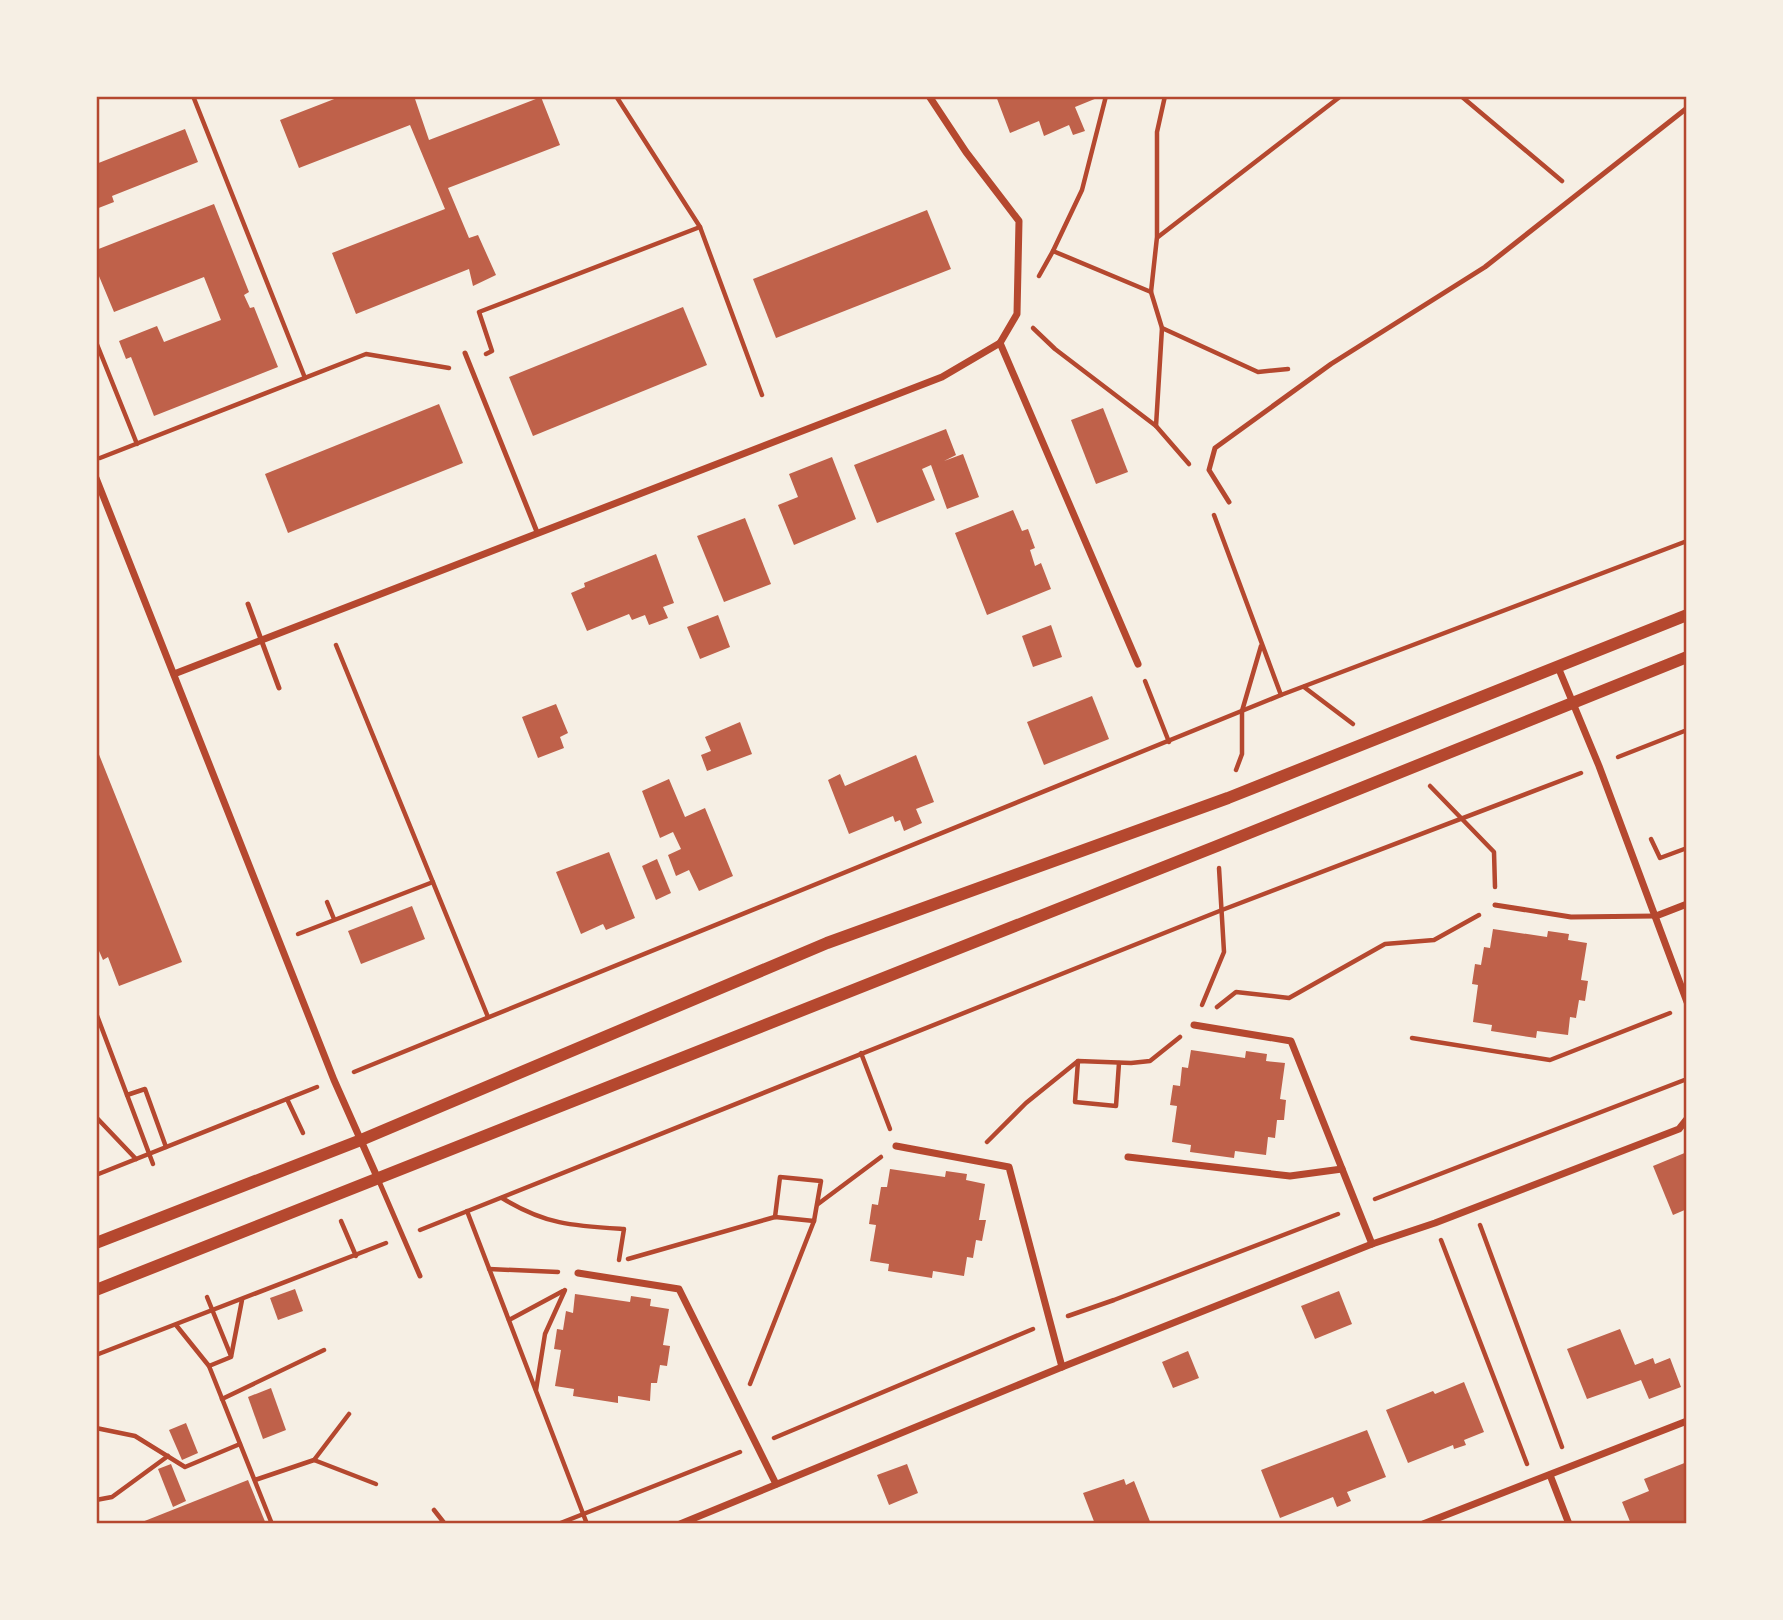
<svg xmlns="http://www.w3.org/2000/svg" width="1783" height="1620" viewBox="0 0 1783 1620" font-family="Literata,serif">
<rect width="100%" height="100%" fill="#f6efe4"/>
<g fill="#bf614a">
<path d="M342 96H414L429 140 541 97 560 145 448 188 469 238 478 235 496 275 473 286 469 269 356 314 332 253 445 209 410 125 299 168 280 120Z"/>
<path d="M996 96H1102L1075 107 1085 131 1073 135 1069 125 1044 136 1039 121 1010 133Z"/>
<path d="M185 129 198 162 112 196 114 202 96 209V164Z"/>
<path d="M214 204 249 292 244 295 250 308 254 307 278 367 154 416 131 357 126 359 119 341 157 326 164 342 221 320 204 277 114 312 96 269V250Z"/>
<path d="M927 210 951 269 776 338 753 279Z"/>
<path d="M683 307 707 365 533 436 509 377Z"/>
<path d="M439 404 463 463 288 533 265 474Z"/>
<path d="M1103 408 1128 472 1096 484 1071 420Z"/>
<path d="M946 429 956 455 944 461 963 454 979 497 947 509 931 465 922 469 935 500 877 523 854 465Z"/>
<path d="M832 457 856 519 794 545 778 505 798 497 789 474Z"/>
<path d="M1013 510 1022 531 1028 529 1035 548 1030 550 1035 566 1041 563 1051 589 987 615 955 533Z"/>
<path d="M745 518 771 584 724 602 697 536Z"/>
<path d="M656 554 674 603 663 607 668 618 649 625 645 615 632 620 629 614 587 631 571 593 585 587 584 583Z"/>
<path d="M718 615 730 647 700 659 687 627Z"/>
<path d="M1051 625 1062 657 1033 667 1022 636Z"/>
<path d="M1092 696 1109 739 1044 765 1027 722Z"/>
<path d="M556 704 568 733 560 737 564 748 538 758 522 717Z"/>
<path d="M740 722 752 754 707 771 701 755 711 751 705 737Z"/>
<path d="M96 747 182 962 119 986 108 957 103 960 96 944Z"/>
<path d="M916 755 934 802 916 809 922 823 904 831 900 820 895 822 893 816 849 834 828 780 840 774 845 786Z"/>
<path d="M669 779 685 817 705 808 733 876 699 891 689 870 676 876 668 855 681 849 673 832 660 838 642 791Z"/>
<path d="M609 852 635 918 606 930 603 924 581 934 556 872Z"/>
<path d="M657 859 671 893 656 900 642 866Z"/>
<path d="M412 906 425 939 361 964 348 931Z"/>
<path d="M1493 929 1547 937 1548 931 1569 934 1568 940 1587 943 1581 980 1588 981 1585 1001 1579 1000 1576 1018 1570 1017 1568 1035 1537 1031 1536 1038 1491 1031 1492 1025 1473 1022 1478 985 1472 984 1475 964 1481 965 1484 947 1490 948Z"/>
<path d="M1191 1050 1245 1058 1246 1051 1267 1054 1266 1061 1285 1063 1280 1099 1286 1100 1284 1120H1277L1275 1138 1268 1137 1266 1155 1235 1151 1234 1158 1190 1152 1191 1145 1172 1142 1177 1106 1170 1105 1173 1085 1180 1086 1182 1067 1188 1068Z"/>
<path d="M1687 1152V1209L1673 1215 1653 1166Z"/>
<path d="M890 1169 945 1177 946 1171 967 1174 966 1180 985 1184 979 1220H986L982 1241 976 1240 973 1258 967 1257 964 1276 933 1271 932 1278 888 1271 889 1264 870 1261 876 1225 869 1224 872 1204 878 1205 881 1187H887Z"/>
<path d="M295 1289 303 1311 278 1320 270 1298Z"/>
<path d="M1339 1291 1352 1324 1315 1339 1301 1306Z"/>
<path d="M575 1294 630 1302 631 1296 651 1299 650 1306 669 1309 663 1345 670 1346 667 1366 660 1365 657 1383H651L650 1401 618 1396V1403L573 1396 574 1389 555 1386 561 1350 554 1349 557 1329 563 1330 566 1311 573 1313Z"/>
<path d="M1620 1329 1635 1365 1653 1358 1655 1364 1670 1358 1681 1387 1649 1399 1641 1380 1587 1399 1567 1349Z"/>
<path d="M1188 1351 1199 1378 1173 1388 1162 1362Z"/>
<path d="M1464 1382 1484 1432 1464 1440 1466 1445 1454 1449 1453 1445 1408 1463 1386 1410 1433 1391 1435 1394Z"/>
<path d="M271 1388 286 1430 263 1439 248 1397Z"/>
<path d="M186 1423 198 1453 182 1460 169 1430Z"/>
<path d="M1367 1430 1386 1477 1347 1492 1351 1501 1337 1507 1333 1497 1280 1518 1261 1470Z"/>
<path d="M1687 1462V1524H1631L1622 1502 1649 1491 1644 1479Z"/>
<path d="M171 1464 186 1501 173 1507 158 1469Z"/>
<path d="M907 1464 918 1493 889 1505 877 1475Z"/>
<path d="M1124 1479 1126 1485 1134 1481 1151 1524H1095L1083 1493Z"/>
<path d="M248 1480 266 1524H137Z"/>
</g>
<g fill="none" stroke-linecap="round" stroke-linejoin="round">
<g stroke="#b5482f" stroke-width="4.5">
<path d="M193 96 305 378"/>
<path d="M616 96 700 227 762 395"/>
<path d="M1165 96 1157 132V237L1151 292 1162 328 1258 372 1288 369"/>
<path d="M1461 96 1562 181"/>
<path d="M1158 237 1341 96"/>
<path d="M1053 251 1151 292"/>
<path d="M1039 276 1053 251 1082 190 1106 96"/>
<path d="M1033 328 1055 349 1156 426 1189 464"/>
<path d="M96 342 137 444"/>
<path d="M486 354 492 351 479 312 700 227"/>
<path d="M1156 426 1162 328"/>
<path d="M100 458 366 354 449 368"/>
<path d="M1214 515 1281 695"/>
<path d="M336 645 488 1017"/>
<path d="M1145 681 1169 742"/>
<path d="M1304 687 1353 724"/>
<path d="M1618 757 1687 730"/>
<path d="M1236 770 1242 754V711L1261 646"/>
<path d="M1430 786 1494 852 1495 887"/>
<path d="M1651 839 1660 858 1687 848"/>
<path d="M327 902 334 919"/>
<path d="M298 934 433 882"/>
<path d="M1202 1005 1224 952 1219 868"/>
<path d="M1217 1007 1236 992 1289 998 1385 944 1434 940 1479 915"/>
<path d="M96 1013 127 1095 145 1089 166 1147"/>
<path d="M1412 1038 1550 1060 1670 1013"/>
<path d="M861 1053 890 1129"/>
<path d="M1078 1061 1075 1102 1116 1106 1119 1063"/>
<path d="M354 1072 1281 695 1687 541"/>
<path d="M127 1095 153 1164"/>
<path d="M287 1099 303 1133"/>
<path d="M96 1117 136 1159"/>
<path d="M987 1142 1026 1103 1078 1061 1131 1063 1150 1061 1180 1037"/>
<path d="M96 1175 317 1087"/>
<path d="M502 1198C546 1225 574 1226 624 1229L619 1260"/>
<path d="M1375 1199 1687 1079"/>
<path d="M818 1204 881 1157"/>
<path d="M467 1211 587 1524"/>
<path d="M341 1221 356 1256"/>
<path d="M1480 1225 1562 1447"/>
<path d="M420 1230 1222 910 1581 773"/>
<path d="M1441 1240 1527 1464"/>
<path d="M628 1259 775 1217 814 1221"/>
<path d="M489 1269 558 1272"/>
<path d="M207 1297 231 1356"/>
<path d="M1068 1316 1114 1300 1338 1214"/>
<path d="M509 1320 563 1291"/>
<path d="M176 1325 209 1366 272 1524"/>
<path d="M96 1355 386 1243"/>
<path d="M209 1366 231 1357 242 1300"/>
<path d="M750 1384 814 1221 821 1181 780 1177 775 1217"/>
<path d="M536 1390 545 1334 565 1290"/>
<path d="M222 1399 324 1350"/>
<path d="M96 1428 135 1436 185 1467 240 1444"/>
<path d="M774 1438 1033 1329"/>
<path d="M314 1460 376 1484"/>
<path d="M255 1480 314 1460 349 1414"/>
<path d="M96 1500 112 1497 168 1456"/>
<path d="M434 1510 445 1524"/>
<path d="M558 1524 740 1452"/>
</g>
<g stroke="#b5482f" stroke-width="5">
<path d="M465 353 537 532"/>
<path d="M1229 502 1209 470 1215 448 1331 364 1485 267 1687 108"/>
<path d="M248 604 279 688"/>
<path d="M1495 905 1571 917 1656 916"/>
<path d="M378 1179 420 1276"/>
</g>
<g stroke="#b5482f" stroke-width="7">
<path d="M1000 343 1138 664"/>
<path d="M96 478 334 1080 378 1179"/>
<path d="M1558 667 1599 766 1687 1002"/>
<path d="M174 674 942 377 1000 343 1017 314 1019 221 966 152 929 96"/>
<path d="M1656 916 1687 904"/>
<path d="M1194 1025 1291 1041 1372 1244"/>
<path d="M896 1146 1009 1167 1062 1367"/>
<path d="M1128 1157 1290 1176 1342 1169"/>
<path d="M578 1273 679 1289 776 1484"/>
<path d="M1550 1475 1569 1524"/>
<path d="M680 1524 1062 1367 1372 1244 1435 1223 1679 1129 1687 1119"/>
<path d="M1423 1524 1687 1421"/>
</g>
<g stroke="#b5482f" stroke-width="12">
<path d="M96 1243 361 1140 827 943 1228 798 1687 615"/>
<path d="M96 1290 1217 846 1687 657"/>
</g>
</g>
<rect width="1783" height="1620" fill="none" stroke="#f6efe4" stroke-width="196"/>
<rect x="98" y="98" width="1587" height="1424" fill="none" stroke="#b5482f" stroke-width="2.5"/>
</svg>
